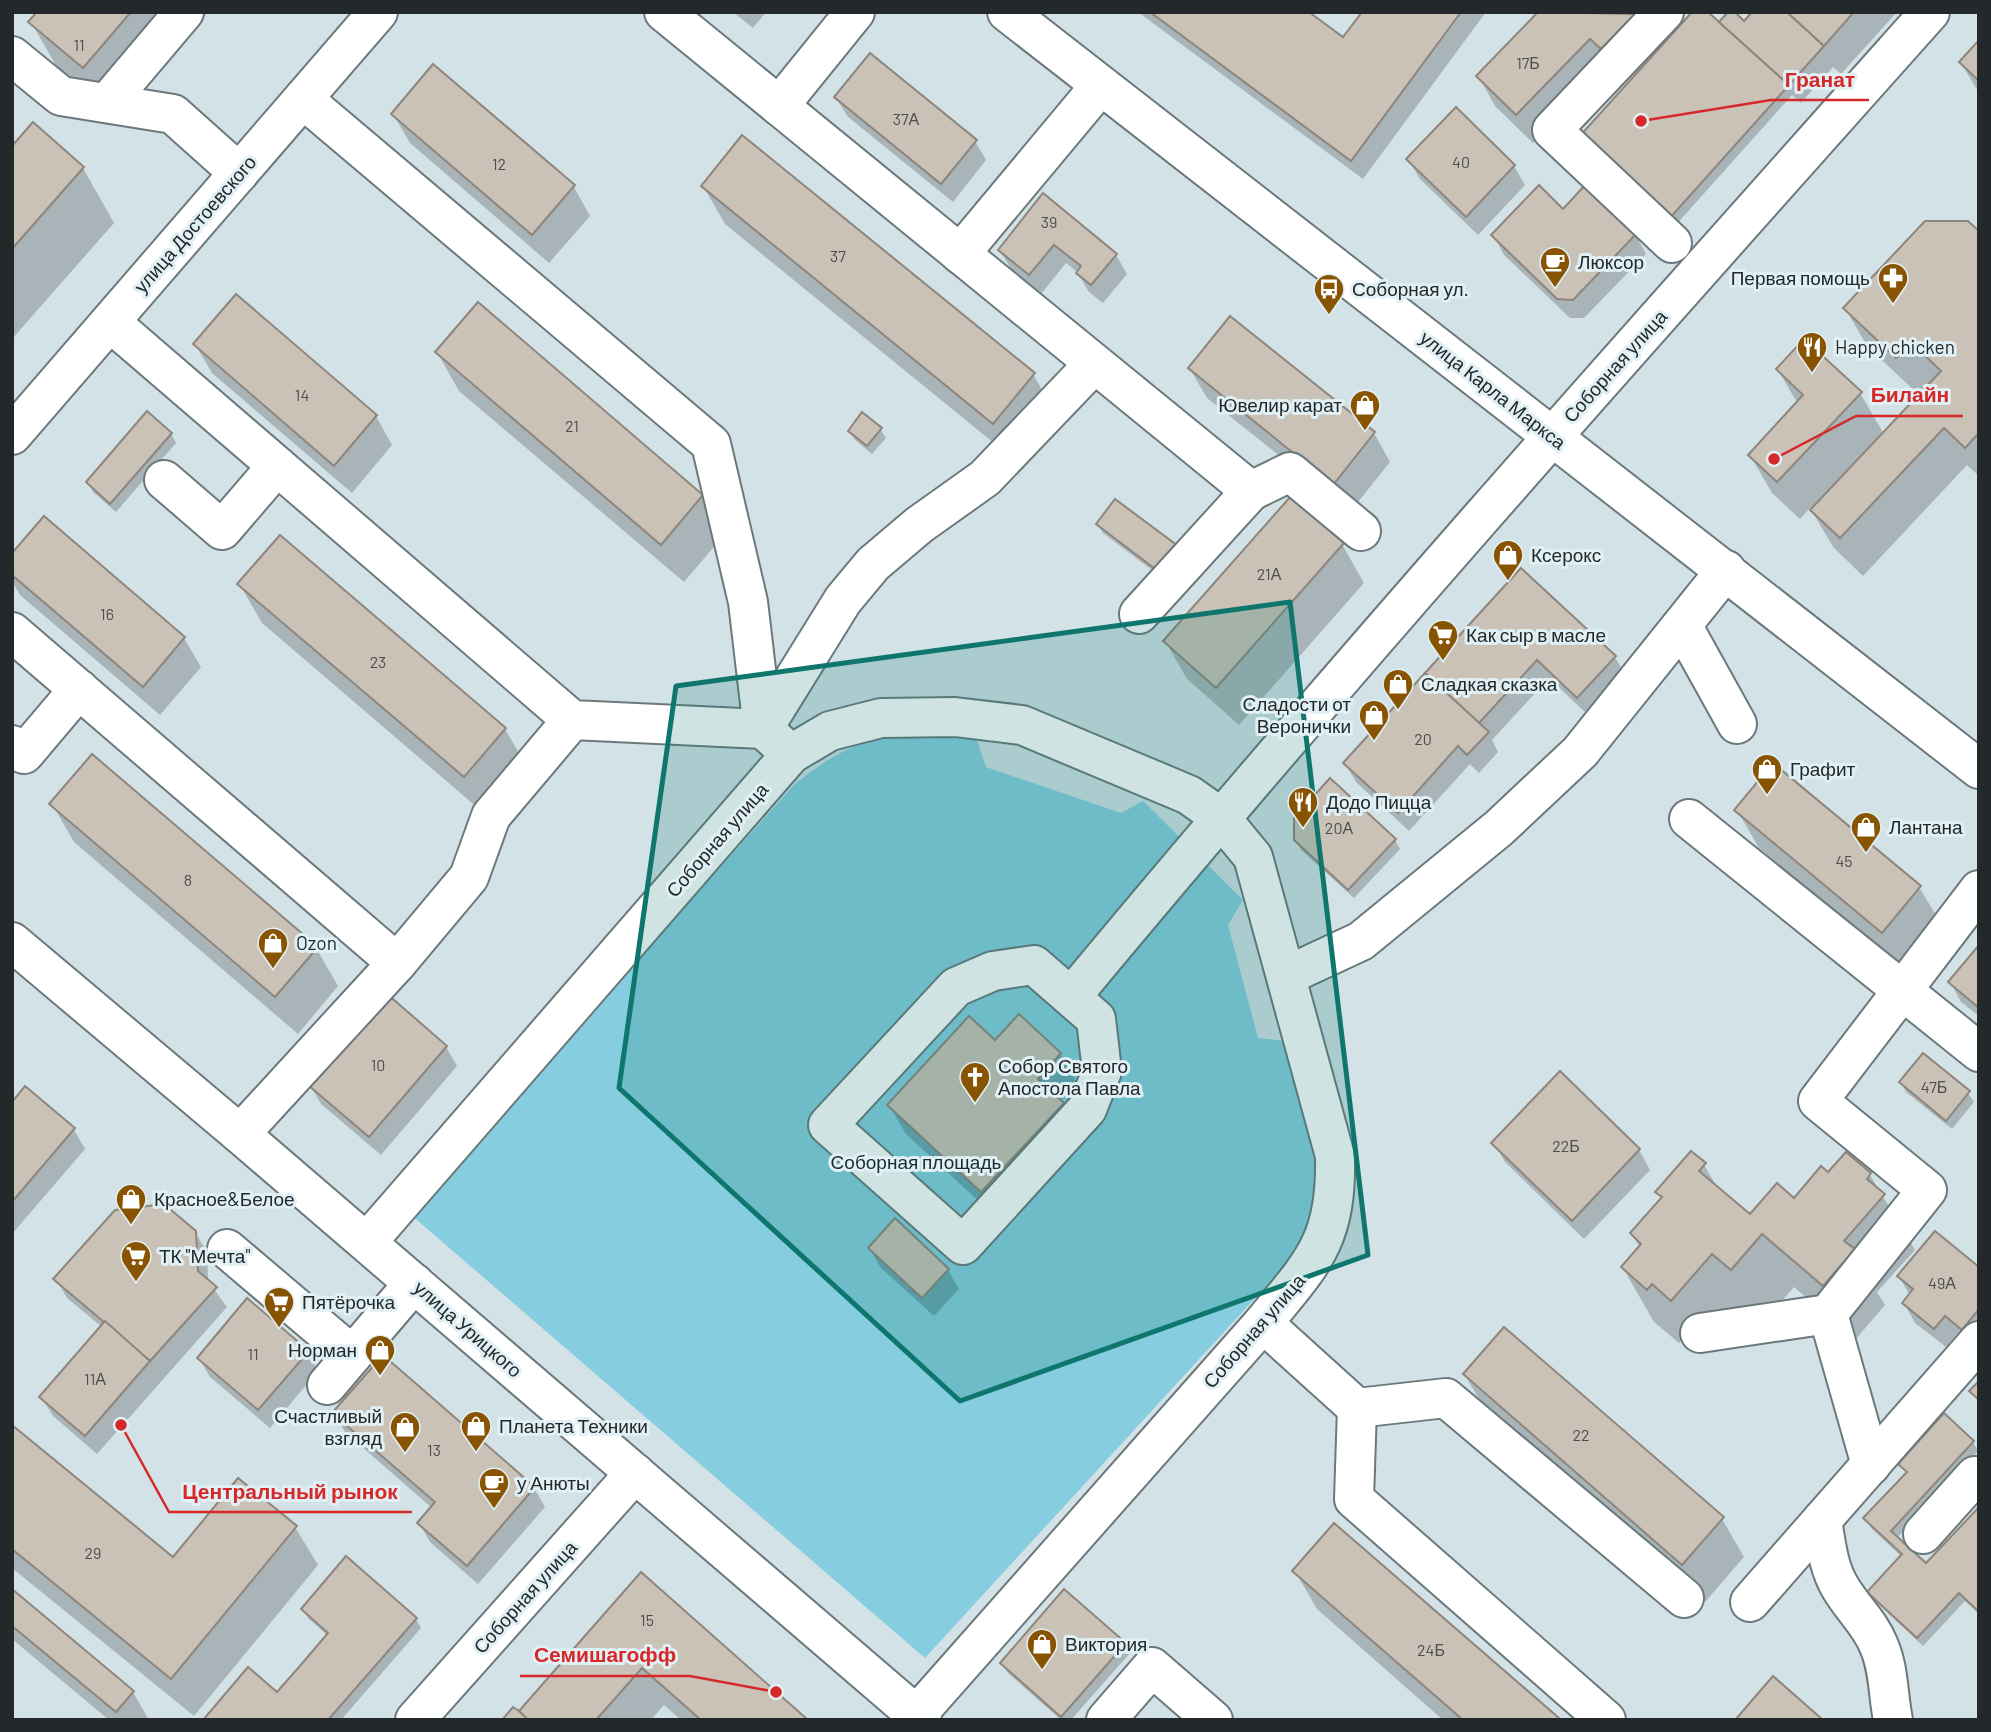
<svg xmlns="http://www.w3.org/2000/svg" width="1991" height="1732" viewBox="0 0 1991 1732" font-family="Barlow,sans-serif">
<rect width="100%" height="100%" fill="#d3e2e6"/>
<path fill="#85cddf" d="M941 735 977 740 986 767 1121 813 1143 801 1243 900 1228 925 1258 1038 1285 1041C1295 1080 1325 1168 1316 1205 1309 1230 1294 1249 1280 1271L925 1658 410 1214 795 784C850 740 871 737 941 735Z"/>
<g fill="#0003">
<path d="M39 12H208L115 122 62 76 31 22Z"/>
<path d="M733 12H766L753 28Z"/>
<path d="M1138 12H1306L1344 40 1364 12H1486L1363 179Z"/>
<path d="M1541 12H1660L1533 143 1495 106 1479 77Z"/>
<path d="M1754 12H1897L1841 74 1833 67 1801 103 1792 95 1674 227 1586 147 1719 24 1744 23Z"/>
<path d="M1979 43V93L1961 63Z"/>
<path d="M434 66 574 187 590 216 549 263 410 143 393 114Z"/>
<path d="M836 98 975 141 986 160 953 202 848 117Z"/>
<path d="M1456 110 1514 166 1525 185 1478 235 1420 179 1408 159Z"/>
<path d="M33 125 83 168 114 223 12 339V149Z"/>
<path d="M703 186 1033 374 1055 412 1016 461 725 224Z"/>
<path d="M1043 196 1116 255 1127 274 1103 303 1089 292 1077 272 1066 263 1041 294 1011 269 1000 250Z"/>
<path d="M1979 233V476L1967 465 1863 576 1834 548 1810 508 1800 519 1772 493 1750 455 1798 404 1778 370 1860 393 1884 434 1920 396 1867 346 1845 308Z"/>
<path d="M1635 234 1646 254 1584 318H1570L1504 255 1493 235Z"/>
<path d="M478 305 702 496 724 535 684 582 459 391 437 352Z"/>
<path d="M195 344 376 416 392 445 352 493 212 373Z"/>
<path d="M1190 369 1374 433 1390 462 1350 512 1207 398Z"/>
<path d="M880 429 886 438 872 454 855 440 850 431Z"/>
<path d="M171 434 176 443 116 512 93 492 88 483Z"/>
<path d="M1115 501 1169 583 1103 533 1098 524Z"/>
<path d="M45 518 184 638 201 667 160 715 20 595 12 581V556Z"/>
<path d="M1342 544 1364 583 1239 725 1187 679 1165 641Z"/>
<path d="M1521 571 1615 657 1626 676 1589 716 1549 678 1492 740 1498 752 1479 773 1470 764 1409 831 1356 782 1345 763Z"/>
<path d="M240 585 505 729 527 767 486 815 262 623Z"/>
<path d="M52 804 316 948 338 986 298 1034 74 842Z"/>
<path d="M1737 810 1919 887 1942 925 1905 970 1759 848Z"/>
<path d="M1296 840H1395L1400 849 1354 898 1301 850Z"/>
<path d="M1979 948V1016L1961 1002 1950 982Z"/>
<path d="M1019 1017 1060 1054 1077 1083 1060 1102 1079 1133 999 1220 906 1134 889 1105 995 1042Z"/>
<path d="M446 1047 457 1066 381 1155 321 1104 310 1085Z"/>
<path d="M1560 1074 1639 1150 1650 1170 1584 1239 1505 1162 1494 1143Z"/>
<path d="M1901 1082 1968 1093 1974 1102 1952 1129 1906 1092Z"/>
<path d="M26 1088 74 1130 85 1149 12 1234V1104Z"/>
<path d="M1704 1165 1719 1190 1750 1217 1794 1201 1828 1175H1870L1915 1250 1877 1292 1885 1305 1855 1340 1794 1287 1763 1323 1744 1307 1703 1354 1684 1337 1679 1343 1654 1322 1623 1268 1640 1248 1632 1234 1662 1200 1658 1192Z"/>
<path d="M195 1232 207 1252 208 1281 227 1307 97 1454 53 1416 41 1397 102 1327 67 1298 56 1279Z"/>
<path d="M870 1249 948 1270 959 1289 934 1316 881 1268Z"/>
<path d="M1979 1270V1342L1974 1348 1957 1334 1946 1347 1915 1323 1904 1303 1910 1296 1899 1276Z"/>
<path d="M307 1352 318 1371 270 1428 210 1377 199 1358Z"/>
<path d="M1465 1375 1722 1519 1744 1557 1705 1602 1487 1413Z"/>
<path d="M334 1413 534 1488 545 1507 478 1584 430 1542 419 1523 432 1508 345 1432Z"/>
<path d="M12 1428 174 1560 295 1527 318 1565 194 1716 12 1568Z"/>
<path d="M1973 1442 1978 1451 1897 1538 1926 1566 1979 1510V1614L1965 1601 1923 1646 1875 1601 1870 1592 1902 1557 1871 1528 1866 1519 1907 1474 1900 1464Z"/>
<path d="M1295 1571 1558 1720H1443L1317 1609Z"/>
<path d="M641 1575 805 1720H681L664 1705 651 1720H504L519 1714Z"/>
<path d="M12 1592 133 1692 149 1720H109L12 1639Z"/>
<path d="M303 1609 416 1619 421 1628 341 1720H205L277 1695 328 1636 308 1618Z"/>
<path d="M1125 1644 1130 1653 1071 1720H1061L1007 1672 1002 1663Z"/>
</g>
<g fill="#cac1b7" stroke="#8e857c" stroke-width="2">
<path d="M37 12H131L83 68 28 22Z"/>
<path d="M1150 12H1309L1343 37 1362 12H1461L1351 161Z"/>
<path d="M1538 12 1635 14 1601 49 1590 39 1516 115 1476 76Z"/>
<path d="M1692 12H1708L1789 85 1669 219 1578 138Z"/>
<path d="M1728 12H1735L1744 21 1752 12H1787L1824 46 1789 85 1719 22Z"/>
<path d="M1787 12H1854L1824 46Z"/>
<path d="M1979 40V81L1959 62Z"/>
<path d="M870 53 977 140 941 184 834 97Z"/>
<path d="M433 64 575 185 532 235 391 114Z"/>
<path d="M1456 107 1515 165 1466 217 1406 159Z"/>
<path d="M33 122 84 167 12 249V146Z"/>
<path d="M742 135 1035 373 993 424 701 186Z"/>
<path d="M1586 184 1637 233 1573 300 1557 299 1491 235 1539 185 1563 209Z"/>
<path d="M1043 193 1117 254 1091 285 1076 273 1081 266 1054 245 1029 275 998 250Z"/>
<path d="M1925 221H1968L1979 231V433L1965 448 1944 428 1840 538 1810 510 1941 371 1911 342 1896 358 1843 308Z"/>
<path d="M236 294 377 415 334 466 193 344Z"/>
<path d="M478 302 703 495 661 545 435 352Z"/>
<path d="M1230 316 1375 432 1333 485 1188 368Z"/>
<path d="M1804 339 1862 392 1777 482 1748 455 1803 395 1776 369Z"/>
<path d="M147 411 172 433 110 504 86 482Z"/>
<path d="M862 412 882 428 867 446 848 431Z"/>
<path d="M1291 496 1344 543 1216 688 1163 641Z"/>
<path d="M1115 499 1182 549 1163 575 1096 524Z"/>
<path d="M44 516 185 637 143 687 12 575V553Z"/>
<path d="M280 535 506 728 464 777 237 584Z"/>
<path d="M1521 568 1616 656 1577 698 1537 660 1479 723 1425 673Z"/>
<path d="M1425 673 1489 732 1467 755 1458 746 1398 813 1343 763Z"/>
<path d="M92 754 318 947 275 997 49 804Z"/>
<path d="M1773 763 1921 886 1882 933 1734 810Z"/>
<path d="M1330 778 1396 839 1348 890 1294 840V818Z"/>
<path d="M1979 945V1008L1948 982Z"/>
<path d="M386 993 447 1046 369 1137 308 1085Z"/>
<path d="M1019 1014 1061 1053 1038 1079 1064 1103 981 1192 887 1105 969 1016 995 1040Z"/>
<path d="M1923 1053 1970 1091 1946 1121 1899 1082Z"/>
<path d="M1560 1071 1640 1149 1572 1221 1491 1143Z"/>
<path d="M25 1086 75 1128 12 1202V1102Z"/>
<path d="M1691 1151 1706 1163 1699 1171 1750 1214 1777 1183 1794 1198 1821 1166 1828 1172 1846 1152 1871 1173 1867 1179 1885 1194 1844 1241 1855 1249 1823 1286 1762 1234 1731 1270 1712 1254 1671 1301 1652 1284 1647 1290 1621 1267 1641 1244 1630 1233 1662 1197 1655 1192Z"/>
<path d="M164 1204 196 1231 198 1271 217 1287 150 1361 53 1279 115 1210Z"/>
<path d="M895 1218 949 1269 922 1298 868 1248Z"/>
<path d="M1935 1231 1979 1267V1309L1962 1330 1945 1316 1934 1329 1902 1303 1913 1289 1897 1276Z"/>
<path d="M247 1298 309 1351 258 1410 197 1358Z"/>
<path d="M105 1321 150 1361 85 1436 39 1397Z"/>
<path d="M1504 1327 1724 1517 1682 1565 1463 1374Z"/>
<path d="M383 1355 535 1487 467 1566 417 1523 435 1502 332 1413Z"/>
<path d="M1979 1381V1400L1969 1391Z"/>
<path d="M1944 1413 1974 1441 1891 1531 1926 1563 1979 1507V1612L1959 1593 1917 1638 1867 1592 1902 1554 1863 1518 1907 1472 1898 1464Z"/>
<path d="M12 1425 173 1557 238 1478 297 1526 171 1679 12 1549Z"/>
<path d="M1334 1523 1559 1718 1558 1720H1463L1292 1571Z"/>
<path d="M346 1556 417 1618 328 1720H203L248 1667 277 1692 299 1667 328 1633 301 1609Z"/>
<path d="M641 1572 808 1720H701L642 1668 596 1720H528L519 1711Z"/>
<path d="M12 1589 134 1691 116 1712 12 1626Z"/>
<path d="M1064 1589 1126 1643 1061 1717 1000 1663Z"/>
<path d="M1773 1676 1823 1720H1735Z"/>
<path d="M513 1707 519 1711 528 1720H502Z"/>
</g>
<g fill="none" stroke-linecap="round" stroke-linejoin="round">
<g stroke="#6b797c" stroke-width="42">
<g id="minor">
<path d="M664 12 1251 491 1290 472 1361 531"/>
<path d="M1007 12 1979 769"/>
<path d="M1664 12 1552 130 1672 243"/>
<path d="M12 56 61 96 173 114 239 173"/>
<path d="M303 99 711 444 748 602 763 729"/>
<path d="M107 103 184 12"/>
<path d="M779 106 855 12"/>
<path d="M960 254 1100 86"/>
<path d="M110 322 572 720 763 729 791 754"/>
<path d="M12 435 378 12"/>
<path d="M164 480 222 530 277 466"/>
<path d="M1139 614 1251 491"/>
<path d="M1682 625 1737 724"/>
<path d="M12 632 397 963"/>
<path d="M763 729 843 600 873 564 919 525 985 478 1094 364"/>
<path d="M12 745 24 754 79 689"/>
<path d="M1689 819 1979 1052"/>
<path d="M12 942 240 1134 922 1720"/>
<path d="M1034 965 1096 1019 1102 1071 1087 1109 963 1245 828 1125 956 987 993 971Z"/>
<path d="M1286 976 1361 941 1499 828 1580 752 1726 570"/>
<path d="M1071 997C1349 662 1640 337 1930 12"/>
<path d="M240 1134 397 963 469 877 491 816 572 720"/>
<path d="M367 1242 791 754 830 731 881 718 955 717 1022 725 1189 795 1220 817 1253 857 1335 1156C1337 1240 1314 1261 1263 1323L912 1720"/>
<path d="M227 1249 352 1355"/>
<path d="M1828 1314 1871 1465"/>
<path d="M1263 1323 1357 1408 1446 1398 1684 1598"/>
<path d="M1700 1333 1828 1314 1927 1190 1818 1101 1979 890"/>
<path d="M327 1385 414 1283"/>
<path d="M1357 1408 1354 1499 1606 1720"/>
<path d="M1822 1520C1826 1543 1828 1567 1840 1587 1852 1608 1870 1623 1879 1646 1889 1669 1888 1695 1893 1720"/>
<path d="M1923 1534 1975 1476 1979 1480"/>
<path d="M1750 1602 1979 1341"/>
<path d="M415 1720 635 1473"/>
<path d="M1106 1720 1152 1667 1213 1720"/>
</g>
</g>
<use href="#minor" stroke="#fff" stroke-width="38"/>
</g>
<path fill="#0f766e" fill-opacity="0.2" stroke="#0f766e" stroke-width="5" stroke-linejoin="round" d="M1290 602 1368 1255 960 1401 619 1088 676 686Z"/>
<defs>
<g id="cafe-pin" transform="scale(1.575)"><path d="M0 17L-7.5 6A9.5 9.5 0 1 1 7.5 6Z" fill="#895402" stroke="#e0f0f4"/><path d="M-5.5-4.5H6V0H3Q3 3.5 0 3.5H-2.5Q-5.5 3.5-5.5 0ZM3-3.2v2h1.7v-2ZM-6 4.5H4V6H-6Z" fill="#fff"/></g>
<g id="pharmacy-pin" transform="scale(1.575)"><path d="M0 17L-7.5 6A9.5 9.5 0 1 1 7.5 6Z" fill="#895402" stroke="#e0f0f4"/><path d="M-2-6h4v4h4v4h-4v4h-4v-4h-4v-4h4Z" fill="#fff"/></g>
<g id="bus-pin" transform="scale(1.575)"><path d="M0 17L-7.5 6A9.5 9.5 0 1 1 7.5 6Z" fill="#895402" stroke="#e0f0f4"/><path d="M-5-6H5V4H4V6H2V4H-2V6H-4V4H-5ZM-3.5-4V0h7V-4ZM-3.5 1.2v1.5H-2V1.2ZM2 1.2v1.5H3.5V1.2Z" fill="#fff"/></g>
<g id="restaurant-pin" transform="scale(1.575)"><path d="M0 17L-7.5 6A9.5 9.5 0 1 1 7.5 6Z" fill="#895402" stroke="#e0f0f4"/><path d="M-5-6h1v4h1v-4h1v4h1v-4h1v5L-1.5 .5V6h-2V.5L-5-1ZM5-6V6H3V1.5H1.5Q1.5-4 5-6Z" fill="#fff"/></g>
<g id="shop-pin" transform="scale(1.575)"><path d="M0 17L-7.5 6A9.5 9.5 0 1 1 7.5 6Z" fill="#895402" stroke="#e0f0f4"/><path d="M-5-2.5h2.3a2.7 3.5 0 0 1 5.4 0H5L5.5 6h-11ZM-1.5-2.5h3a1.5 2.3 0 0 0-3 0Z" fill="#fff"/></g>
<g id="supermarket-pin" transform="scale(1.575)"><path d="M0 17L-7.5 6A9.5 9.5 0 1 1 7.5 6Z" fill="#895402" stroke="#e0f0f4"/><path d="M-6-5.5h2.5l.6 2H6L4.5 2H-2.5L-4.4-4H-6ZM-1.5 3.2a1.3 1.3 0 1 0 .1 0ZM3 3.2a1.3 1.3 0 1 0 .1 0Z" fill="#fff"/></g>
<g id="church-pin" transform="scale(1.575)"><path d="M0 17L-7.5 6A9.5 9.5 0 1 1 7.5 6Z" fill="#895402" stroke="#e0f0f4"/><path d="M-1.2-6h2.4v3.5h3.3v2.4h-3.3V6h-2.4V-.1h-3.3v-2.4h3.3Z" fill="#fff"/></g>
</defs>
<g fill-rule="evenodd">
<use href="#cafe-pin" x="1555" y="262"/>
<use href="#pharmacy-pin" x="1893" y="278"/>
<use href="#bus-pin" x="1329" y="289"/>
<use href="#restaurant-pin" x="1812" y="347"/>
<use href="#shop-pin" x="1365" y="405"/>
<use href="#shop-pin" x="1508" y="555"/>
<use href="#supermarket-pin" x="1443" y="635"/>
<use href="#shop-pin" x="1398" y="684"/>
<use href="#shop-pin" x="1374" y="715"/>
<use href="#shop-pin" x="1767" y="769"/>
<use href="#restaurant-pin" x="1303" y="802"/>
<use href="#shop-pin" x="1866" y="827"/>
<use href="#shop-pin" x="273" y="943"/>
<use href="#church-pin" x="975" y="1077"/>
<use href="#shop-pin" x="131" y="1199"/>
<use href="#supermarket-pin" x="136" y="1256"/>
<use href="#supermarket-pin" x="279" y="1302"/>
<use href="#shop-pin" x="380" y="1350"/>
<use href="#shop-pin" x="476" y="1426"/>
<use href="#shop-pin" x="405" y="1427"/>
<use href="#cafe-pin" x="494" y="1483"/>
<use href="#shop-pin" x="1042" y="1644"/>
</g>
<g text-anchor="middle" stroke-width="6" stroke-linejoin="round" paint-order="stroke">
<g font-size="16" fill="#4d4e4d">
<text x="79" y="51">11</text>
<text x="1528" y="69">17Б</text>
<text x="906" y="125">37А</text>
<text x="1461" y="168">40</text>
<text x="499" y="170">12</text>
<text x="1049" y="228">39</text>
<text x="838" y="262">37</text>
<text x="302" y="401">14</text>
<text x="572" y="432">21</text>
<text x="1269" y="580">21А</text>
<text x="107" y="620">16</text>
<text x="378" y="668">23</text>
<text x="1423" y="745">20</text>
<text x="1339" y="834">20А</text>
<text x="1844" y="867">45</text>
<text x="188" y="886">8</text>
<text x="378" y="1071">10</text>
<text x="1934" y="1093">47Б</text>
<text x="1566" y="1152">22Б</text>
<text x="1942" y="1289">49А</text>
<text x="253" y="1360">11</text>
<text x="95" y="1385">11А</text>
<text x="1581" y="1441">22</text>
<text x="434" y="1456">13</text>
<text x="93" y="1559">29</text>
<text x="647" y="1626">15</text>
<text x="1431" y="1656">24Б</text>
</g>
<g font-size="19" fill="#23282a" stroke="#e0f0f4">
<text transform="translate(195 224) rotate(-49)" y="7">улица Достоевского</text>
<text transform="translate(1615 366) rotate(-48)" y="7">Соборная улица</text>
<text transform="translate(1493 390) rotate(38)" y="7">улица Карла Маркса</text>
<text transform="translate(717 840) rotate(-49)" y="7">Соборная улица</text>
<text transform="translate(468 1329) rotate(41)" y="7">улица Урицкого</text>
<text transform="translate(1254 1331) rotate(-49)" y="7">Соборная улица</text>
<text transform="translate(525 1597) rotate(-48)" y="7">Соборная улица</text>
</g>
<g font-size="19" fill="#23282a" stroke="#e0f0f4" text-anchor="start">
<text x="1578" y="269">Люксор</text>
<text x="1870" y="285" text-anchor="end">Первая помощь</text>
<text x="1352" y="296">Соборная ул.</text>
<text x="1835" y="354">Happy chicken</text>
<text x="1342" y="412" text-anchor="end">Ювелир карат</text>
<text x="1531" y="562">Ксерокс</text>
<text x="1466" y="642">Как сыр в масле</text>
<text x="1421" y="691">Сладкая сказка</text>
<text x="1351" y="711" text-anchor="end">Сладости от<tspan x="1351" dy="22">Веронички</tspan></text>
<text x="1790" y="776">Графит</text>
<text x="1326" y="809">Додо Пицца</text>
<text x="1889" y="834">Лантана</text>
<text x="296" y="950">Ozon</text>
<text x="998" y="1073">Собор Святого<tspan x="998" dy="22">Апостола Павла</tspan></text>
<text x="154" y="1206">Красное&amp;Белое</text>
<text x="159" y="1263">ТК "Мечта"</text>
<text x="302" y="1309">Пятёрочка</text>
<text x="357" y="1357" text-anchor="end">Норман</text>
<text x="382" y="1423" text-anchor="end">Счастливый<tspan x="382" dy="22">взгляд</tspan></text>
<text x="499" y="1433">Планета Техники</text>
<text x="517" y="1490">у Анюты</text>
<text x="1065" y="1651">Виктория</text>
</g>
<g font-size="19" fill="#172d32" stroke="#e0f0f4">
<text x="916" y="1169">Соборная площадь</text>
</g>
</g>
<path fill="none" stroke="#d62828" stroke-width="2.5" d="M1641 121L1771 100H1869M1774 459L1856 416H1963M121 1425L169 1512H412M776 1692L690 1676H520"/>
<g fill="#d62828" stroke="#e0f0f4" stroke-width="2.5">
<circle cx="1641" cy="121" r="7"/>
<circle cx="1774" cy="459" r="7"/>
<circle cx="121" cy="1425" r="7"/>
<circle cx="776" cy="1692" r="7"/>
</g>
<g font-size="21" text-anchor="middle" font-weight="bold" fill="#d62828" stroke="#e0f0f4" stroke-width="6" stroke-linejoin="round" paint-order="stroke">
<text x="1820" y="87">Гранат</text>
<text x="1910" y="402">Билайн</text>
<text x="290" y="1499">Центральный рынок</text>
<text x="605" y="1662">Семишагофф</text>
</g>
<rect width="1991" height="1732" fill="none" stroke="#23282a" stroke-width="28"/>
</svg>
